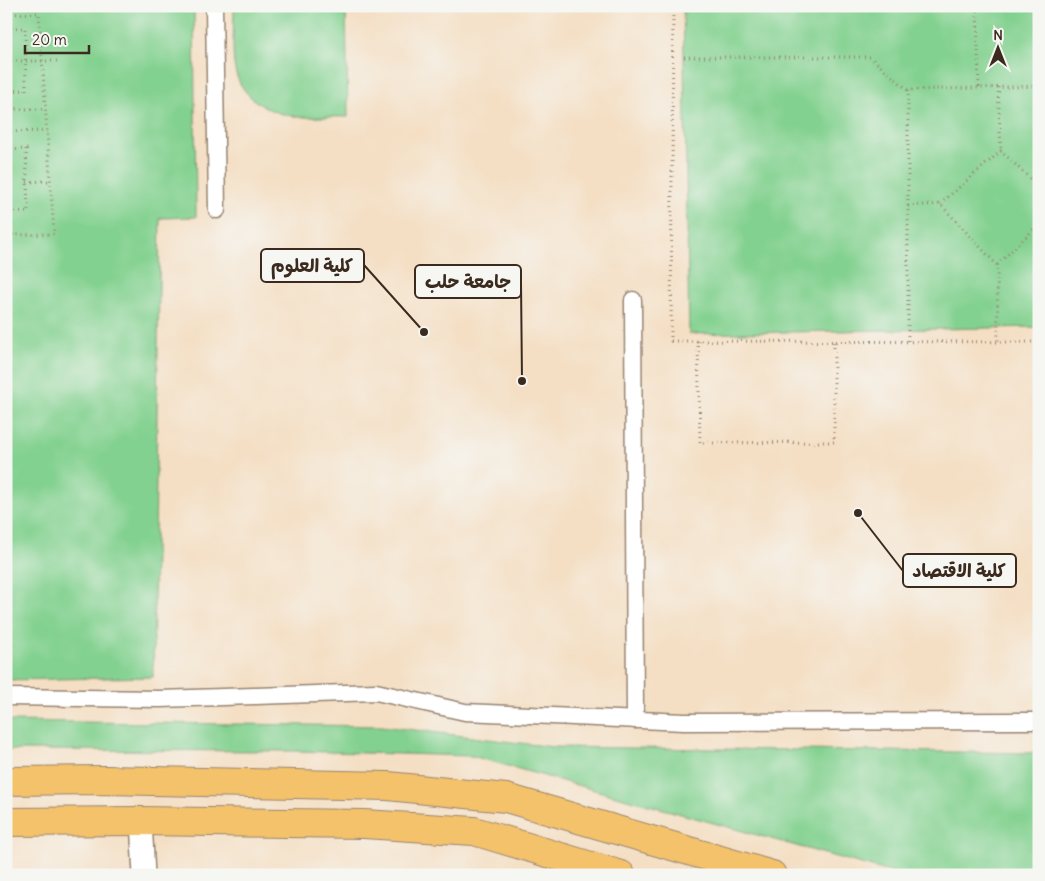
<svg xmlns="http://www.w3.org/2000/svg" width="1045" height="881" viewBox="0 0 1045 881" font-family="Delius,'Playpen Sans Arabic',sans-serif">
<rect width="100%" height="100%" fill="#f6f6f2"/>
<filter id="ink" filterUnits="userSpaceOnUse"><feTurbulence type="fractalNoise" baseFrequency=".02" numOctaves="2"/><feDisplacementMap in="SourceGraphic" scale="10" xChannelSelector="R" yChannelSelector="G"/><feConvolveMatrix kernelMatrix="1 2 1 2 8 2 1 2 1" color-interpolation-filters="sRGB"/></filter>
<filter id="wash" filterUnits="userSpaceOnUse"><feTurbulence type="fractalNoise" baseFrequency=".0096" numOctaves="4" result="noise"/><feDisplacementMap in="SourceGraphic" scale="20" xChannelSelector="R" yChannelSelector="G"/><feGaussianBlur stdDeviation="1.12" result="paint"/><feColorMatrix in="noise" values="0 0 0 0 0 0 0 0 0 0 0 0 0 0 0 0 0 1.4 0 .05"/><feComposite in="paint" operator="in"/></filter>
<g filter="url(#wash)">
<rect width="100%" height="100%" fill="#f4dfc4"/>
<g fill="#83d190" stroke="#5f7e57">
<path d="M6 6H194L196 217 160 218 153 677 6 680Z"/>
<path d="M234 6H346L348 117C332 116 317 118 301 117 270 115 238 98 234 64 232 46 234 25 234 6Z"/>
<path d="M683 6H1039V327L689 334Z"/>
<path d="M6 721 382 726 553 747 1039 753V875H901L472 756 294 751 6 750Z"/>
</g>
</g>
<g filter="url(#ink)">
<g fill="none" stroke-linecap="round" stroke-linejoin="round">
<g stroke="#988471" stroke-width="19">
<g id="pedestrian">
<path d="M214 6 217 210"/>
<path d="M633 300 635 720"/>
<path d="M6 697 160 699 376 692 465 712 684 722 1039 721"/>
</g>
</g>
<g stroke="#988471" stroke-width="24">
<path id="minor" d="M141 821 144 875"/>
</g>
<g stroke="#988471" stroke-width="30">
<g id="primary">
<path d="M6 781 106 780 388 786 506 798 772 875"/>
<path d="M6 822 141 821 364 824 474 831 621 875"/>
</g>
</g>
<g stroke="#988471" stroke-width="3" stroke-dasharray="1 4" stroke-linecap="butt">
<path d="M673 6 671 341 1039 342"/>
<path d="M977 6 979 88"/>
<path d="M6 14 39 13 54 234 6 235"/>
<path d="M6 28H25L26 90 6 91"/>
<path d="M684 57H870L908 90 1039 86"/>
<path d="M6 61H61"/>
<path d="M998 87 1001 151"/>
<path d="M908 90V341"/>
<path d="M6 109H46"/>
<path d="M6 132 47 131"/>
<path d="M6 150 26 149 28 212 6 213"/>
<path d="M27 182 51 181"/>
<path d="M940 204 1001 151 1039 187"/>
<path d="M908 206 940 204 997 265 998 342"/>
<path d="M997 265 1039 224"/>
<path d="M698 341 700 443 834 442V341"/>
</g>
<use href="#pedestrian" stroke="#fff" stroke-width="16"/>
<use href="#minor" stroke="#fff" stroke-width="21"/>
<use href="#primary" stroke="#f4c26a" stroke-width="28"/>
</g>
</g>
<path fill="none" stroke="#3b2a1e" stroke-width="2" d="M424 332L364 265M522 381L521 282M858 513L903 571"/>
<g fill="#3b2a1e" stroke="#f6f6f2" stroke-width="2">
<circle cx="424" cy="332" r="5"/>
<circle cx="522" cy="381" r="5"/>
<circle cx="858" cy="513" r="5"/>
</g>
<g fill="#f6f6f2" stroke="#3b2a1e" stroke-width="2">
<rect x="261" y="249" width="103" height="33" rx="5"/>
<rect x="415" y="265" width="106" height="33" rx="5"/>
<rect x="903" y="554" width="113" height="33" rx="5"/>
</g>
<g font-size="18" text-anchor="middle" font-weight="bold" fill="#3b2a1e">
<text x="312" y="272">كلية العلوم</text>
<text x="468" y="288">جامعة حلب</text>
<text x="959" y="577">كلية الاقتصاد</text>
</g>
<rect width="1045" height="881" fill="none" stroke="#f6f6f2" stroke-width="25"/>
<g transform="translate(998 48)" stroke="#f6f6f2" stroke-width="4" paint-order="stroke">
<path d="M0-4L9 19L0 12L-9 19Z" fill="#3b2a1e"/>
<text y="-8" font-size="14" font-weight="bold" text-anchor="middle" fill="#3b2a1e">N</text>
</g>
<path d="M25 45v8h64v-8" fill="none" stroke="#3b2a1e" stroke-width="2.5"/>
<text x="32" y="45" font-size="15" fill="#3b2a1e" stroke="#f6f6f2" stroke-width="4" paint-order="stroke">20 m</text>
</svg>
